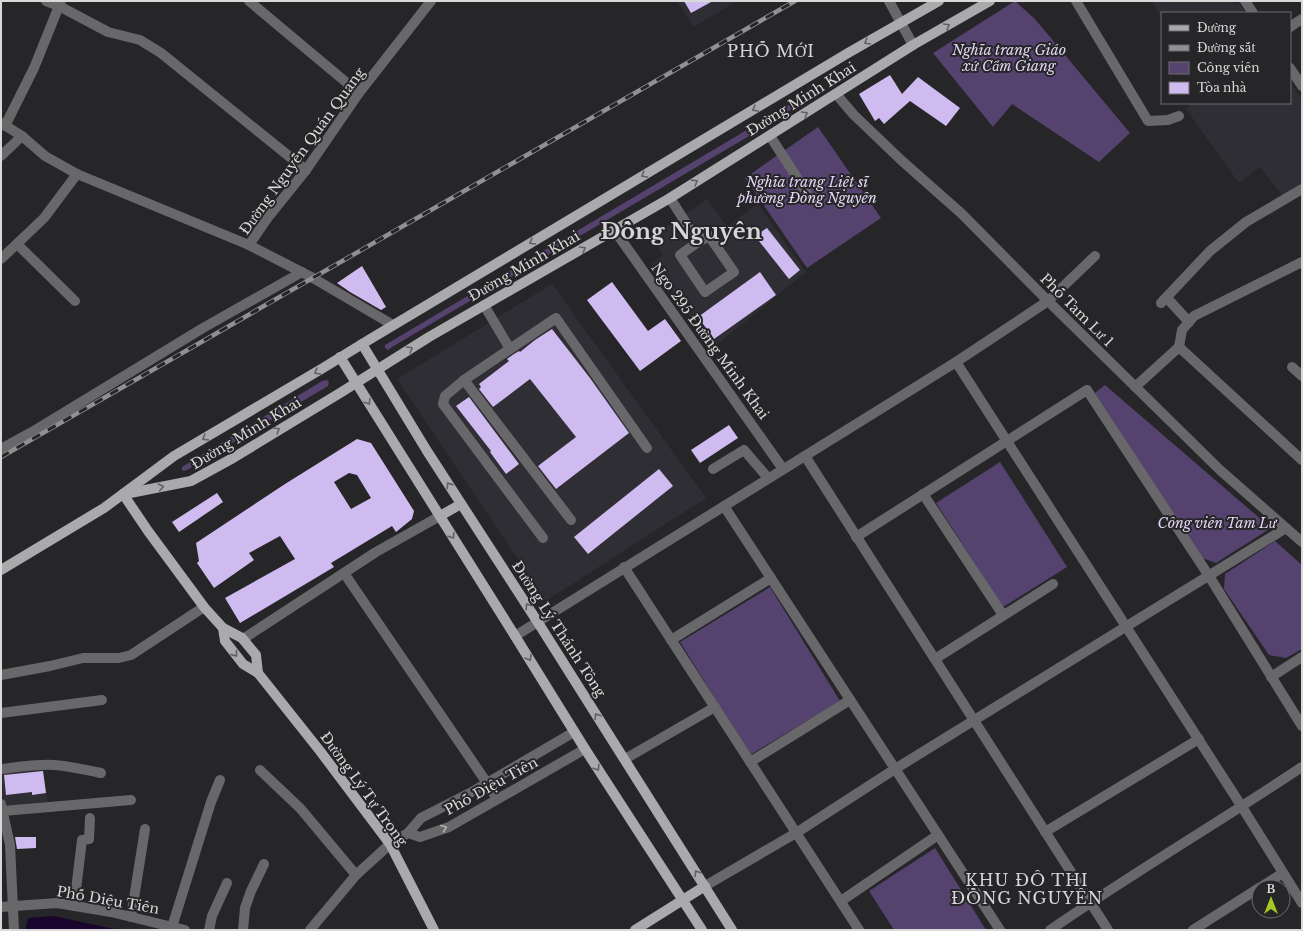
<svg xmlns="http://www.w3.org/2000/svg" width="1303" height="931" viewBox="0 0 1303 931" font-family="'Libre Baskerville',serif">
<rect width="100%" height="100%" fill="#262528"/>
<g fill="#302e35">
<path d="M677 1H737L694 27Z"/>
<path d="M1151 1H1232L1235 5 1239 3 1246 13H1162V18Z"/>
<path d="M1290 82 1302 100V183L1282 195 1260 167 1239 183 1186 109 1192 103H1290Z"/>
<path d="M707 199 727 226 758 204 806 272 713 348 651 264 663 255 651 237Z"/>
<path d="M552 284 706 498 546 601 397 379Z"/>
<path d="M43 766 48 805 5 809 1 790V771Z"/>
</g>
<g fill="#55426f">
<path d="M1015 1 1035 19 1130 133 1099 162 1012 104 993 127 933 53Z"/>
<path d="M792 103 795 107 773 122 392 347 388 350 385 348V345Z"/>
<path d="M818 127 881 218 807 268 745 178Z"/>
<path d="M327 380 329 382 328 386 187 470 183 471 182 470V467L322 381Z"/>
<path d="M1105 385 1271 528 1216 563 1202 558 1095 393Z"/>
<path d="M1000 462 1067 567 1003 607 936 503Z"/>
<path d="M1275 541 1302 565V649L1286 658 1269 655 1224 589 1225 574Z"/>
<path d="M770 587 840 701 750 755 680 642Z"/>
<path d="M935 848 986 930H894L869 891Z"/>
</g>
<path fill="#1a052e" d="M53 916 119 930H25L28 918Z"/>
<g fill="#d0bbf1" fill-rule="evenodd">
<path d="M684 1H713L691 13Z"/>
<path d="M890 75 902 94 918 77 960 108 946 126 910 101 884 124 879 118 875 121 859 94Z"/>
<path d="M767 228 800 270 789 279 755 236Z"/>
<path d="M362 266 386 307 381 310 350 292 337 283Z"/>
<path d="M760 272 776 295 714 339 698 317Z"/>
<path d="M612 282 648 331 665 319 681 341 640 371 587 300Z"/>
<path d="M552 329 590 378 629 433 556 489 538 466 576 437 530 379 493 407 479 389 481 387 479 384 509 361 507 359 514 354 519 351 520 352 535 340Z"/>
<path d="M469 397 519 464 506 474 490 452 491 451 456 406Z"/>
<path d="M729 425 738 438 700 463 691 450Z"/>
<path d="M357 439 371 443 414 511 412 519 396 532 392 526 331 563 334 567 240 623 225 598 295 559 280 536 249 553 254 560 214 588 197 563 199 561 196 543 285 484ZM349 473 357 475 371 498 351 509 334 482Z"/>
<path d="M659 469 673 486 588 554 574 537Z"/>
<path d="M217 493 223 502 179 532 172 522Z"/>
<path d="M43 771 46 793 32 795V792L6 795 4 775Z"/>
<path d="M15 837H36V848L17 849Z"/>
</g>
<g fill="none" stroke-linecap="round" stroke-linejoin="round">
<g stroke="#686769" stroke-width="10">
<path d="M46 1 59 6 108 32 140 40 161 53 306 170"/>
<path d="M249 1 359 93"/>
<path d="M889 1 913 45"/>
<path d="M1076 1 1148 121 1168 120 1179 116"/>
<path d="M1245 1 1253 13"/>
<path d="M1290 27 1302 19"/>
<path d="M1290 68 1302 86"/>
<path d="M836 94 854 115 901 160 962 214 1048 301 1220 470 1302 542"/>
<path d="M1 123 22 136 45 156 77 174 249 245"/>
<path d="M5 126 34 68 61 1"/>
<path d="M770 136 807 193"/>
<path d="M1 156 22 136"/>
<path d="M670 198 698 242 680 255 705 292 734 272 709 236 698 242"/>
<path d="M615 231 783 469"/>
<path d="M17 244 75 301"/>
<path d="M1 259 44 218 77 174"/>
<path d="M1167 298 1189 322"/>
<path d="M1161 303 1210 251 1246 222 1302 189"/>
<path d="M484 305 510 349 556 318 647 448"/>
<path d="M393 325 313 278 249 245 269 216 306 170 359 93 431 1"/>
<path d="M1179 347 1302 460"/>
<path d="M510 349 464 380 445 396 443 404 543 538"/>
<path d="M956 362 1242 807 1302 903"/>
<path d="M1292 367 1302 376"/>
<path d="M464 380 571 520"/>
<path d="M1135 387 1179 347 1182 330 1194 316 1302 262"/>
<path d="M1 449 37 429 203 328 302 272"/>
<path d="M805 456 1108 930"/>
<path d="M713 469 744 450 768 478"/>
<path d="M923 494 1003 615"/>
<path d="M724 506 1000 930"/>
<path d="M856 537 1087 390 1209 576 1302 726"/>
<path d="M624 567 859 930"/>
<path d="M344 573 487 783 497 799"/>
<path d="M515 636 956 362 1048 301 1095 256"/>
<path d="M243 639 376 552 440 516"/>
<path d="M671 640 771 578"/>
<path d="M935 659 1053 584"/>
<path d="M1 675 50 666 83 658H119L131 655 204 607"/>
<path d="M1271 677 1302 657"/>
<path d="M1 713 102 700"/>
<path d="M625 759 715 707"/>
<path d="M750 762 850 700"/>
<path d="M1 769C18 767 37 764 54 765 70 766 85 770 101 773"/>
<path d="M260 770 300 808 356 875"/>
<path d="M1 804 10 845 14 930"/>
<path d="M3 811 131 800"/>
<path d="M1045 832 1199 739"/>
<path d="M408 833 420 837 449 827 585 749"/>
<path d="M705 886 796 833 895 769 1286 528"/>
<path d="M1261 887 1283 873"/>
<path d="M841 901 938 835"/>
<path d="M74 906 82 840 89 839 90 818"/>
<path d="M1 907 57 903 111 912 185 930"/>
<path d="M131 917 145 829"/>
<path d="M172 927 211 802 220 780"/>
<path d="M209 930 212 916 227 883"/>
<path d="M243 930 245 908 251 891 264 864"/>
<path d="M310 930 356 875 390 844 408 833 421 818 470 793 574 732"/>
<path d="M1050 930C1133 873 1219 822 1302 767"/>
<path d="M1193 930 1259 888"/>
</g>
<g stroke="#aaa9ab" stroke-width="10">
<path d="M362 344 427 451 537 621 732 930"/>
<path d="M340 357 515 636 585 749 702 930"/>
<path d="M123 494 148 531 204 607 223 628 242 638 256 655 258 673"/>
<path d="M125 494 191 481 233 458 340 393 429 337 670 198 913 45 990 1"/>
<path d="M440 516 461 504"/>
<path d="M1 570 104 508 174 456 323 368 372 338 848 53 939 1"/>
<path d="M223 628 225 641 243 664 258 673 320 751 390 844 434 930"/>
<path d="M635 930 705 886"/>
</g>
<g stroke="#909092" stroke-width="4.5">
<path id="rail" d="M1 457 795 1"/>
</g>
<use href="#rail" stroke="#262528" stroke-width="3" stroke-dasharray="9" stroke-linecap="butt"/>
</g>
<defs><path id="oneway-chevron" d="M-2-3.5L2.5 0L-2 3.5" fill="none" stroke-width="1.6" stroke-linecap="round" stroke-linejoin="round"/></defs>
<g stroke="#616063">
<use href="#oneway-chevron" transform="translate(947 26) rotate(-30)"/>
<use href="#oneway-chevron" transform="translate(867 42) rotate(150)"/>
<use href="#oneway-chevron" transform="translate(755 109) rotate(149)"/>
<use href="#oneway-chevron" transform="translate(805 114) rotate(-31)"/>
<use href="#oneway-chevron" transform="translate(644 175) rotate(149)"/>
<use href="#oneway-chevron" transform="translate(695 182) rotate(-32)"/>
<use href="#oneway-chevron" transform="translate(532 242) rotate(149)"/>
<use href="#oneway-chevron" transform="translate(583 249) rotate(-30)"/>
<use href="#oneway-chevron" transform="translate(410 349) rotate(-31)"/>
<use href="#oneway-chevron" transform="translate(317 372) rotate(149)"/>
<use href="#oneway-chevron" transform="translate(368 402) rotate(58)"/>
<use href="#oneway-chevron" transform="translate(277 430) rotate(-31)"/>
<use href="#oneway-chevron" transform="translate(205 438) rotate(149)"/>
<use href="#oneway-chevron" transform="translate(449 485) rotate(-123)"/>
<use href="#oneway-chevron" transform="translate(161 487) rotate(-11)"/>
<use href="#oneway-chevron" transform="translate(452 536) rotate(58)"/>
<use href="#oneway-chevron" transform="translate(528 606) rotate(-123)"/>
<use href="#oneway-chevron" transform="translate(235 654) rotate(51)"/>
<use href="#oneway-chevron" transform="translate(529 658) rotate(59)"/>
<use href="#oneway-chevron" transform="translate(597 716) rotate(-122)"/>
<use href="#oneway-chevron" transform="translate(597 768) rotate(57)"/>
<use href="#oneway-chevron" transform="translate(697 873) rotate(-122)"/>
</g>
<use stroke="#b1b1b2" href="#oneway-chevron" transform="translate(444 828) rotate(-22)"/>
<g text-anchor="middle" stroke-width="4" stroke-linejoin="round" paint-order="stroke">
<g font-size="14" font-style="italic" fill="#e0d5f3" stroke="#262528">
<text x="1009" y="55">Nghĩa trang Giáo<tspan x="1009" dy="16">xứ Cẩm Giang</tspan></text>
<text x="807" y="187">Nghĩa trang Liệt sĩ<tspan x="807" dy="16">phường Đồng Nguyên</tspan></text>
<text x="1217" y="528">Công viên Tam Lư</text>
</g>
<g font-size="14" fill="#d9d9da" stroke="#262528">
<text transform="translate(801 99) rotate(-32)" y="5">Đường Minh Khai</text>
<text transform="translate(302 151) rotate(-54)" y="5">Đường Nguyễn Quán Quang</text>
<text transform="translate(524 266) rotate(-30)" y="5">Đường Minh Khai</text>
<text transform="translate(1077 310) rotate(45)" y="5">Phố Tam Lư 1</text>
<text transform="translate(710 341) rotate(54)" y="5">Ngo 295 Đường Minh Khai</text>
<text transform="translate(246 433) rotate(-31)" y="5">Đường Minh Khai</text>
<text transform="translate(559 629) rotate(57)" y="5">Đường Lý Thánh Tông</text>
<text transform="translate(491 786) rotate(-29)" y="5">Phố Diệu Tiên</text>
<text transform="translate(364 789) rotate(54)" y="5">Đường Lý Tự Trọng</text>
<text transform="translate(108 900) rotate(10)" y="5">Phố Diệu Tiên</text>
</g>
<g font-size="16" letter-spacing="1" fill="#d6d5d8" stroke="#262528">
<text x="771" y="57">PHỐ MỚI</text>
<text x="1027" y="886">KHU ĐÔ THỊ<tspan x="1027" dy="18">ĐỒNG NGUYÊN</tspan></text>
</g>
<g font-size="22" font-weight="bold" fill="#d6d5d8" stroke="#262528">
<text x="681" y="239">Đồng Nguyên</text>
</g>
</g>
<rect width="1303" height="931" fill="none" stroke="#d9d9da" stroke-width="4"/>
<rect x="1161" y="12" width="130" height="92" fill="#262528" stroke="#6e6d6f"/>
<rect x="1169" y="25" width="20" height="6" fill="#aaa9ab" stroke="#6e6d6f"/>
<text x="1197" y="32" font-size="12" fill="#d9d9da">Đường</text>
<rect x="1169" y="45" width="20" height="6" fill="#909092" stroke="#6e6d6f"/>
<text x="1197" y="52" font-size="12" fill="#d9d9da">Đường sắt</text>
<rect x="1169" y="62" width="20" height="12" fill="#55426f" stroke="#6e6d6f"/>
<text x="1197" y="72" font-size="12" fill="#d9d9da">Công viên</text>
<rect x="1169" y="82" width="20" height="12" fill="#d0bbf1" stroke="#6e6d6f"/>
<text x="1197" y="92" font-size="12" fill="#d9d9da">Tòa nhà</text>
<g transform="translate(1271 899)"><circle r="19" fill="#262528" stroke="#6e6d6f"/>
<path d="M0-3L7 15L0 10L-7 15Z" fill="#a4c825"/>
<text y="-6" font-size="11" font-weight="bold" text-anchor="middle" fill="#d9d9da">B</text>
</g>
</svg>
